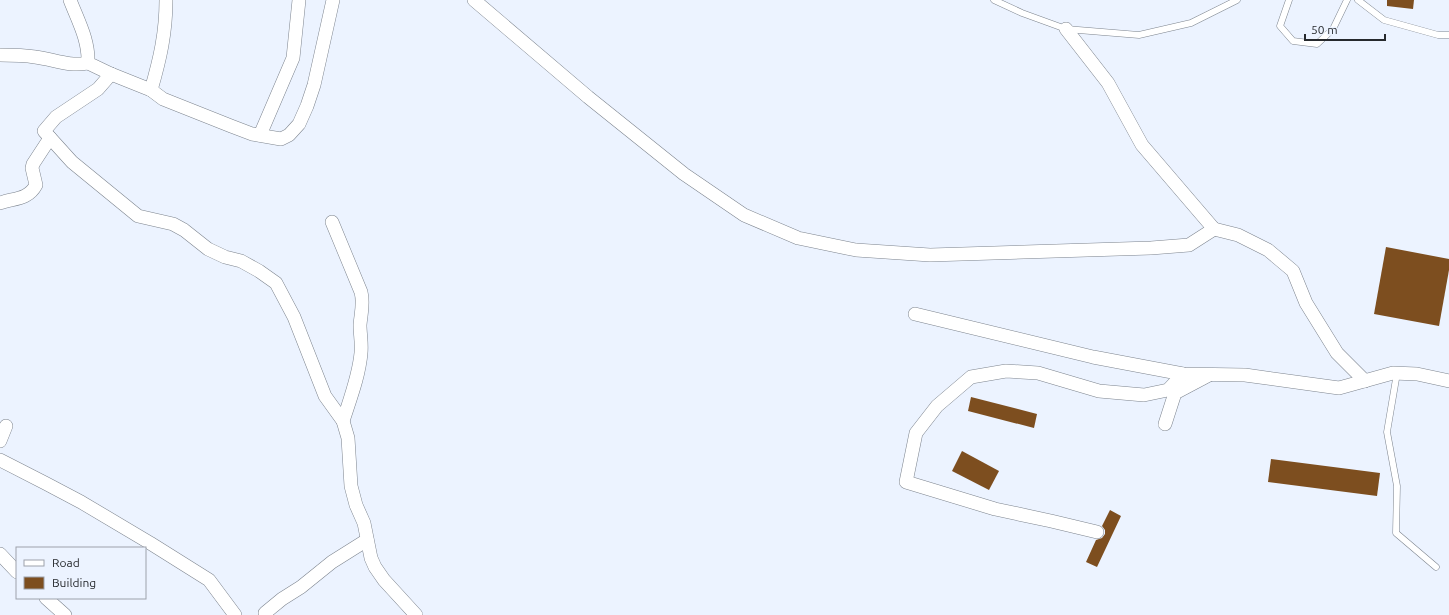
<svg xmlns="http://www.w3.org/2000/svg" width="1449" height="615" viewBox="0 0 1449 615" font-family="Ubuntu,sans-serif">
<rect width="100%" height="100%" fill="#ecf3ff"/>
<g fill="#7d4e1f">
<path d="M1387 0H1414L1413 9 1387 6Z"/>
<path d="M1386 247 1449 259V270L1439 326 1374 314Z"/>
<path d="M971 397 1037 414 1034 428 968 411Z"/>
<path d="M962 451 999 471 989 490 952 471Z"/>
<path d="M1271 459 1380 473 1377 496 1268 482Z"/>
<path d="M1110 510 1121 516 1097 567 1086 562 1096 540 1102 538 1105 534V530L1102 526Z"/>
</g>
<g fill="none" stroke-linecap="round" stroke-linejoin="round">
<g stroke="#7d848e" stroke-width="7">
<g id="lane">
<path d="M994 0 1022 13 1066 29 1139 35 1191 23 1237 0"/>
<path d="M1289 0 1280 26 1293 41 1317 44 1333 29 1347 0"/>
<path d="M1358 0 1384 20 1438 35H1449"/>
<path d="M1397 373 1387 432 1397 486 1396 533 1436 567"/>
</g>
</g>
<g stroke="#7d848e" stroke-width="14">
<g id="street">
<path d="M70 0C78 21 89 40 88 63L111 74 151 90 163 99 231 126 252 134 281 139 289 135 299 124 307 106 314 85 333 0"/>
<path d="M474 0 588 97 684 174 744 215 798 238 856 250 930 255 1151 248 1189 245 1214 229 1238 235 1268 250 1293 271 1306 303 1337 353 1365 381"/>
<path d="M1066 29 1108 83 1142 145 1214 229"/>
<path d="M0 55C12 55 23 55 35 57 53 59 69 67 88 63"/>
<path d="M111 74 98 89 56 117 44 131 72 162 138 216 173 224 184 230 208 249 225 257 241 261 259 271 276 283 294 317 325 396 343 421 348 438 351 486 356 505 364 523 371 558 375 567 384 580 416 615"/>
<path d="M151 90C160 59 166 33 166 0"/>
<path d="M260 135 293 58 299 0"/>
<path d="M0 203C14 198 28 200 36 185L32 168 33 164 50 138"/>
<path d="M332 222 361 292C364 303 361 313 360 325 360 334 362 343 361 353 359 376 350 399 343 421"/>
<path d="M915 314 1093 357 1183 374 1245 375 1339 388 1393 373 1417 374 1449 381"/>
<path d="M1165 424 1175 393 1209 375"/>
<path d="M0 441 6 426"/>
<path d="M0 460 45 483 81 502 150 543 209 580 235 615"/>
<path d="M1097 532 1051 521 995 509 906 482 916 433 937 406 971 377 1006 371 1038 373 1099 391 1144 395 1168 390 1183 374"/>
<path d="M0 554 17 572"/>
<path d="M46 598 65 615"/>
<path d="M265 613 282 599 301 587 332 562 367 540"/>
</g>
</g>
<use href="#lane" stroke="#fff" stroke-width="6"/>
<use href="#street" stroke="#fff" stroke-width="13"/>
</g>
<rect x="16" y="547" width="130" height="52" fill="#ecf3ff" stroke="#9da2ab"/>
<rect x="24" y="560" width="20" height="6" fill="#ffffff" stroke="#9da2ab"/>
<text x="52" y="567" font-size="12" fill="#26292d">Road</text>
<rect x="24" y="577" width="20" height="12" fill="#7d4e1f" stroke="#9da2ab"/>
<text x="52" y="587" font-size="12" fill="#26292d">Building</text>
<path d="M1305 34v6h80v-6" fill="none" stroke="#26292d" stroke-width="2"/>
<text x="1311" y="34" font-size="12" fill="#26292d" stroke="#ecf3ff" stroke-width="3" paint-order="stroke">50 m</text>
</svg>
